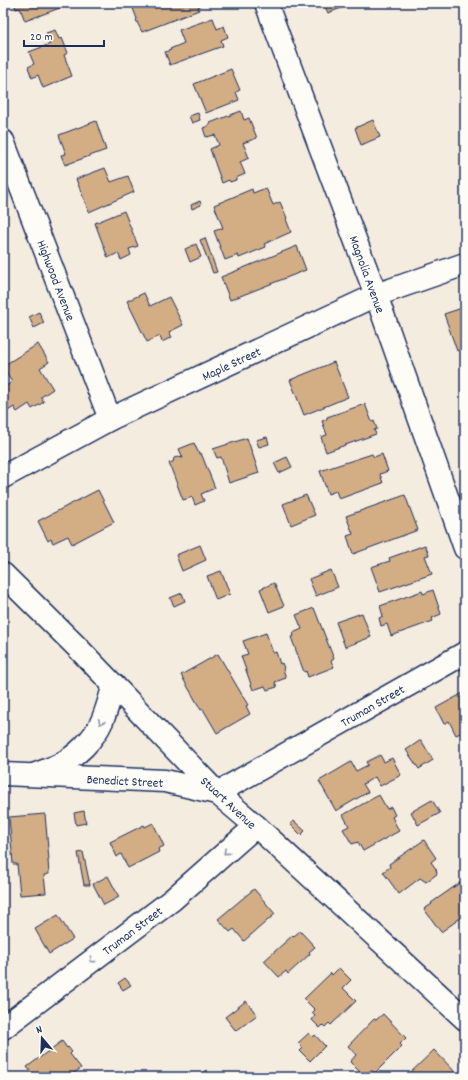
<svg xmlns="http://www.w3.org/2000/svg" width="468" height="1080" viewBox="0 0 468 1080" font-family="Dekko,sans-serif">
<rect width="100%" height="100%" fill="#f5ece0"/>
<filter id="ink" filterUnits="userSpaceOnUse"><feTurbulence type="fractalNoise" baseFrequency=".025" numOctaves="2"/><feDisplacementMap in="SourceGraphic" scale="8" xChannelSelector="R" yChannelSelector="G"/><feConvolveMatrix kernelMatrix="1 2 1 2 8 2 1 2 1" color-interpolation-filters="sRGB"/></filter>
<g filter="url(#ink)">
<g fill="#d3ad84" stroke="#1b2f5e">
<path d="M14 3H64L65 6 25 21 20 8 16 9Z"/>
<path d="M131 3H201L202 5 198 7 199 10 142 32 136 20 137 19Z"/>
<path d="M315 3H352V4L328 13 324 4 316 6Z"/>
<path d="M213 18 217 29 224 26 228 37 221 40 223 46 170 65 165 52 171 50 170 49 184 43 179 30Z"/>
<path d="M55 30 59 39 62 38 68 53 64 55 72 76 43 88 38 75 32 78 28 67 34 64 29 52 50 44 46 33Z"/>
<path d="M231 69 240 90 236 92 239 100 206 113 194 84Z"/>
<path d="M241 111 244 120 249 118 257 138 243 143 249 158 240 162 245 174 236 178V180L230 182 229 180 222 183 210 149 219 145 215 135 206 137 203 128 210 125V123Z"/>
<path d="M198 113 200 120 192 123 189 116Z"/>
<path d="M373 120 380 137 361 145 355 128Z"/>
<path d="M96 121 106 150 65 165 61 155 66 154 59 135Z"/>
<path d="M105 168 111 182 128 176 134 192 89 212 76 179Z"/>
<path d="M266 188 273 205 280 202 287 218 286 219 291 232 264 244 266 247 239 258 238 255 225 260 214 231 223 228 214 205 252 189 253 193Z"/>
<path d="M200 201 201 205 192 209 191 205Z"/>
<path d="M124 211 138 246 129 249 131 255 121 260 118 253 108 258 95 223Z"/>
<path d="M205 238 217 272 213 273 200 240Z"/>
<path d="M196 244 201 257 190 262 185 249Z"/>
<path d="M297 246 306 270 230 300 221 277Z"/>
<path d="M144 293 150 306 169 297 183 325 169 332 172 337 162 342 160 336 147 342 127 301Z"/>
<path d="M465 307V348L457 351 444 314Z"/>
<path d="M39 312 44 323 34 328 29 317Z"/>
<path d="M38 344 49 362 40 368 53 389 41 397 44 402 32 409 29 404 17 412 14 407 3 414V388L12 382 3 368V366Z"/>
<path d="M334 362 348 397 304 415 290 380Z"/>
<path d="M365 404 372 422 374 421 377 429 374 430 376 434 326 452 321 437 327 435 322 421 327 419V417Z"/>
<path d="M267 437 269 444 259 447 256 440Z"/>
<path d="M247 438 259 473 229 483 221 457 217 458 213 449Z"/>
<path d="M194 443 199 454 201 453 215 488 201 494 204 501 195 505 192 497 183 500 169 463 173 462 174 458 178 457 183 458 179 449Z"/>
<path d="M372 454 374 457 382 454 388 471 380 474 383 483 339 499 336 491 328 494 320 471Z"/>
<path d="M287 457 292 467 279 473 274 463Z"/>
<path d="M98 490 114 522 72 544 68 536 53 543 51 539 48 541 38 521Z"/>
<path d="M306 495 315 515 291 525 283 504Z"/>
<path d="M405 495 418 530 353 554 347 536 353 534 346 516Z"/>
<path d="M200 545 206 560 182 571 176 555Z"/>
<path d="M425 545 429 555 425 556 432 574 380 592 371 567 390 561 389 558Z"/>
<path d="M331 570 338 587 316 596 309 579Z"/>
<path d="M221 571 230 594 216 600 207 576Z"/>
<path d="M274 583 284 606 269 612 260 589Z"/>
<path d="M433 590 441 614 432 618 433 621 391 636 387 624 381 626 379 618 383 616 380 606 422 591 423 594Z"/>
<path d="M182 593 185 601 174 606 170 598Z"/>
<path d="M314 608 334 659 331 661 334 667 308 677 306 671 304 672 291 637 294 636 293 633 302 629 296 615Z"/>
<path d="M362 613 371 637 345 647 336 622Z"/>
<path d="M266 633 273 653 276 652 280 664 282 663 284 668 283 669 286 678 275 682 277 687 267 690 265 686 253 690 241 656 248 654 243 641Z"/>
<path d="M218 654 248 705 246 706 250 714 217 733 203 709 201 710 181 675Z"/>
<path d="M465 692V731L456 735 449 721 444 724 436 708Z"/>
<path d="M421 740 433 760 419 769 406 750Z"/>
<path d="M380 755 384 762 392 758 401 775 380 786 375 777 363 784 368 792 336 811 319 781 351 762 356 771 368 765 366 762Z"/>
<path d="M379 795 387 809 391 807 395 815 392 817 399 831 363 851 358 842 352 844 343 829 349 826 343 815Z"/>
<path d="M432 800 440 813 418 825 411 812Z"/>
<path d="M84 811 86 823 76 825 74 813Z"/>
<path d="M45 814 49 860H48L49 874 44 875 46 893 20 895 17 864H13L9 817Z"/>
<path d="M294 821 305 831 301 835 290 824Z"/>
<path d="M153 823 164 846 158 849 159 852 128 868 121 854 117 857 110 842 144 825 145 827Z"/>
<path d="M424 840 436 858 431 862 436 869 437 874 426 882 420 878 399 894 383 872 390 867 389 864Z"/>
<path d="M83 852 90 885H84L78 853Z"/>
<path d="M108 876 119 897 104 905 93 884Z"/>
<path d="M465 881V919L462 917 441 932 424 909 432 904 431 903 461 882V883Z"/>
<path d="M254 889 275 914 244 941 234 929 230 932 218 919Z"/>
<path d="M58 915 73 939 49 954 35 929Z"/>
<path d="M300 931 315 947 309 952 310 954 288 974 286 971 279 977 264 961 293 935 294 936Z"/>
<path d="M339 968 351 980 343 988 356 1001 331 1025 329 1023 325 1027 323 1025 320 1028 312 1020 315 1016 312 1013 315 1010 304 999 331 973 332 975Z"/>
<path d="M125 978 131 985 123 990 118 983Z"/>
<path d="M246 1001 257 1015 236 1031 225 1017Z"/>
<path d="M383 1014 406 1038 400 1044 402 1046 375 1073 371 1070 364 1076 350 1062 356 1055 348 1046 374 1019 376 1020Z"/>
<path d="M309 1033 313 1037 315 1035 325 1046 310 1061 300 1051 303 1048 298 1043Z"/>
<path d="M62 1041 67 1048 68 1047 72 1052 70 1054 81 1068 69 1077H35L27 1067Z"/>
<path d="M434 1050 458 1075 456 1077H406Z"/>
<path d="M206 1070 210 1076 209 1077H198V1076Z"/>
</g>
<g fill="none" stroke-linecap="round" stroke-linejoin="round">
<g stroke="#1b2f5e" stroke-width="25">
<g id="minor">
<path d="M266 3 376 295 465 548"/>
<path d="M3 141 110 419"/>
<path d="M3 477 110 419 376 295 465 264"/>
<path d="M3 574 76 646 217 793 256 826 465 1019"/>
<path d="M3 774 165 781 217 793"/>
<path d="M36 774C44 771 52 768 59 765 77 756 94 739 102 721 107 710 110 697 114 685"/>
<path d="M217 793 465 653"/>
<path d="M3 1028 172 900 256 826"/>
</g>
</g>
<use href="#minor" stroke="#fdfcf7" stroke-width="22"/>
</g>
<defs><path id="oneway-chevron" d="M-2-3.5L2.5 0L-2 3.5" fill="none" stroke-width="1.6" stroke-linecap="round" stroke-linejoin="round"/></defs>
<g stroke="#8c96aa">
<use href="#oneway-chevron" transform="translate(101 722) rotate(115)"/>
<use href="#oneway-chevron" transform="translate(226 852) rotate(139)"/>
<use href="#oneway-chevron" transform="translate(92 960) rotate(143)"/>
</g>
</g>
<g text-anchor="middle" stroke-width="3" stroke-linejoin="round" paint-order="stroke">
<g font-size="13" fill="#1b2f5e" stroke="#fdfcf7">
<text transform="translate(368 274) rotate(70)" y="5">Magnolia Avenue</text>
<text transform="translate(57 280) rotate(69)" y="5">Highwood Avenue</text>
<text transform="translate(231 363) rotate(-25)" y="5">Maple Street</text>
<text transform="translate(372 705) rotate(-30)" y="5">Truman Street</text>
<text transform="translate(125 780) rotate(3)" y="5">Benedict Street</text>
<text transform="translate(229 802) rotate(43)" y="5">Stuart Avenue</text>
<text transform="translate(132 930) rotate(-37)" y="5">Truman Street</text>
</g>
</g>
<rect width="468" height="1080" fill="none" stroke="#fdfcf7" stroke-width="16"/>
<rect x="8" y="8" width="452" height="1064" fill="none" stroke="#1b2f5e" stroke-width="1.5" filter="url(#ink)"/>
<g transform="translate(42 1038) rotate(341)" stroke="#fdfcf7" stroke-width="3" paint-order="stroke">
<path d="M0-3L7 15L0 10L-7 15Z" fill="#1b2f5e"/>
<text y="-6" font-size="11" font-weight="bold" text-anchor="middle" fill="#1b2f5e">N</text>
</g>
<path d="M24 40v6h80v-6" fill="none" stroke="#1b2f5e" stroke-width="2"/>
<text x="30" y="40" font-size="12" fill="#1b2f5e" stroke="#fdfcf7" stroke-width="3" paint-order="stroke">20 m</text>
</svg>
